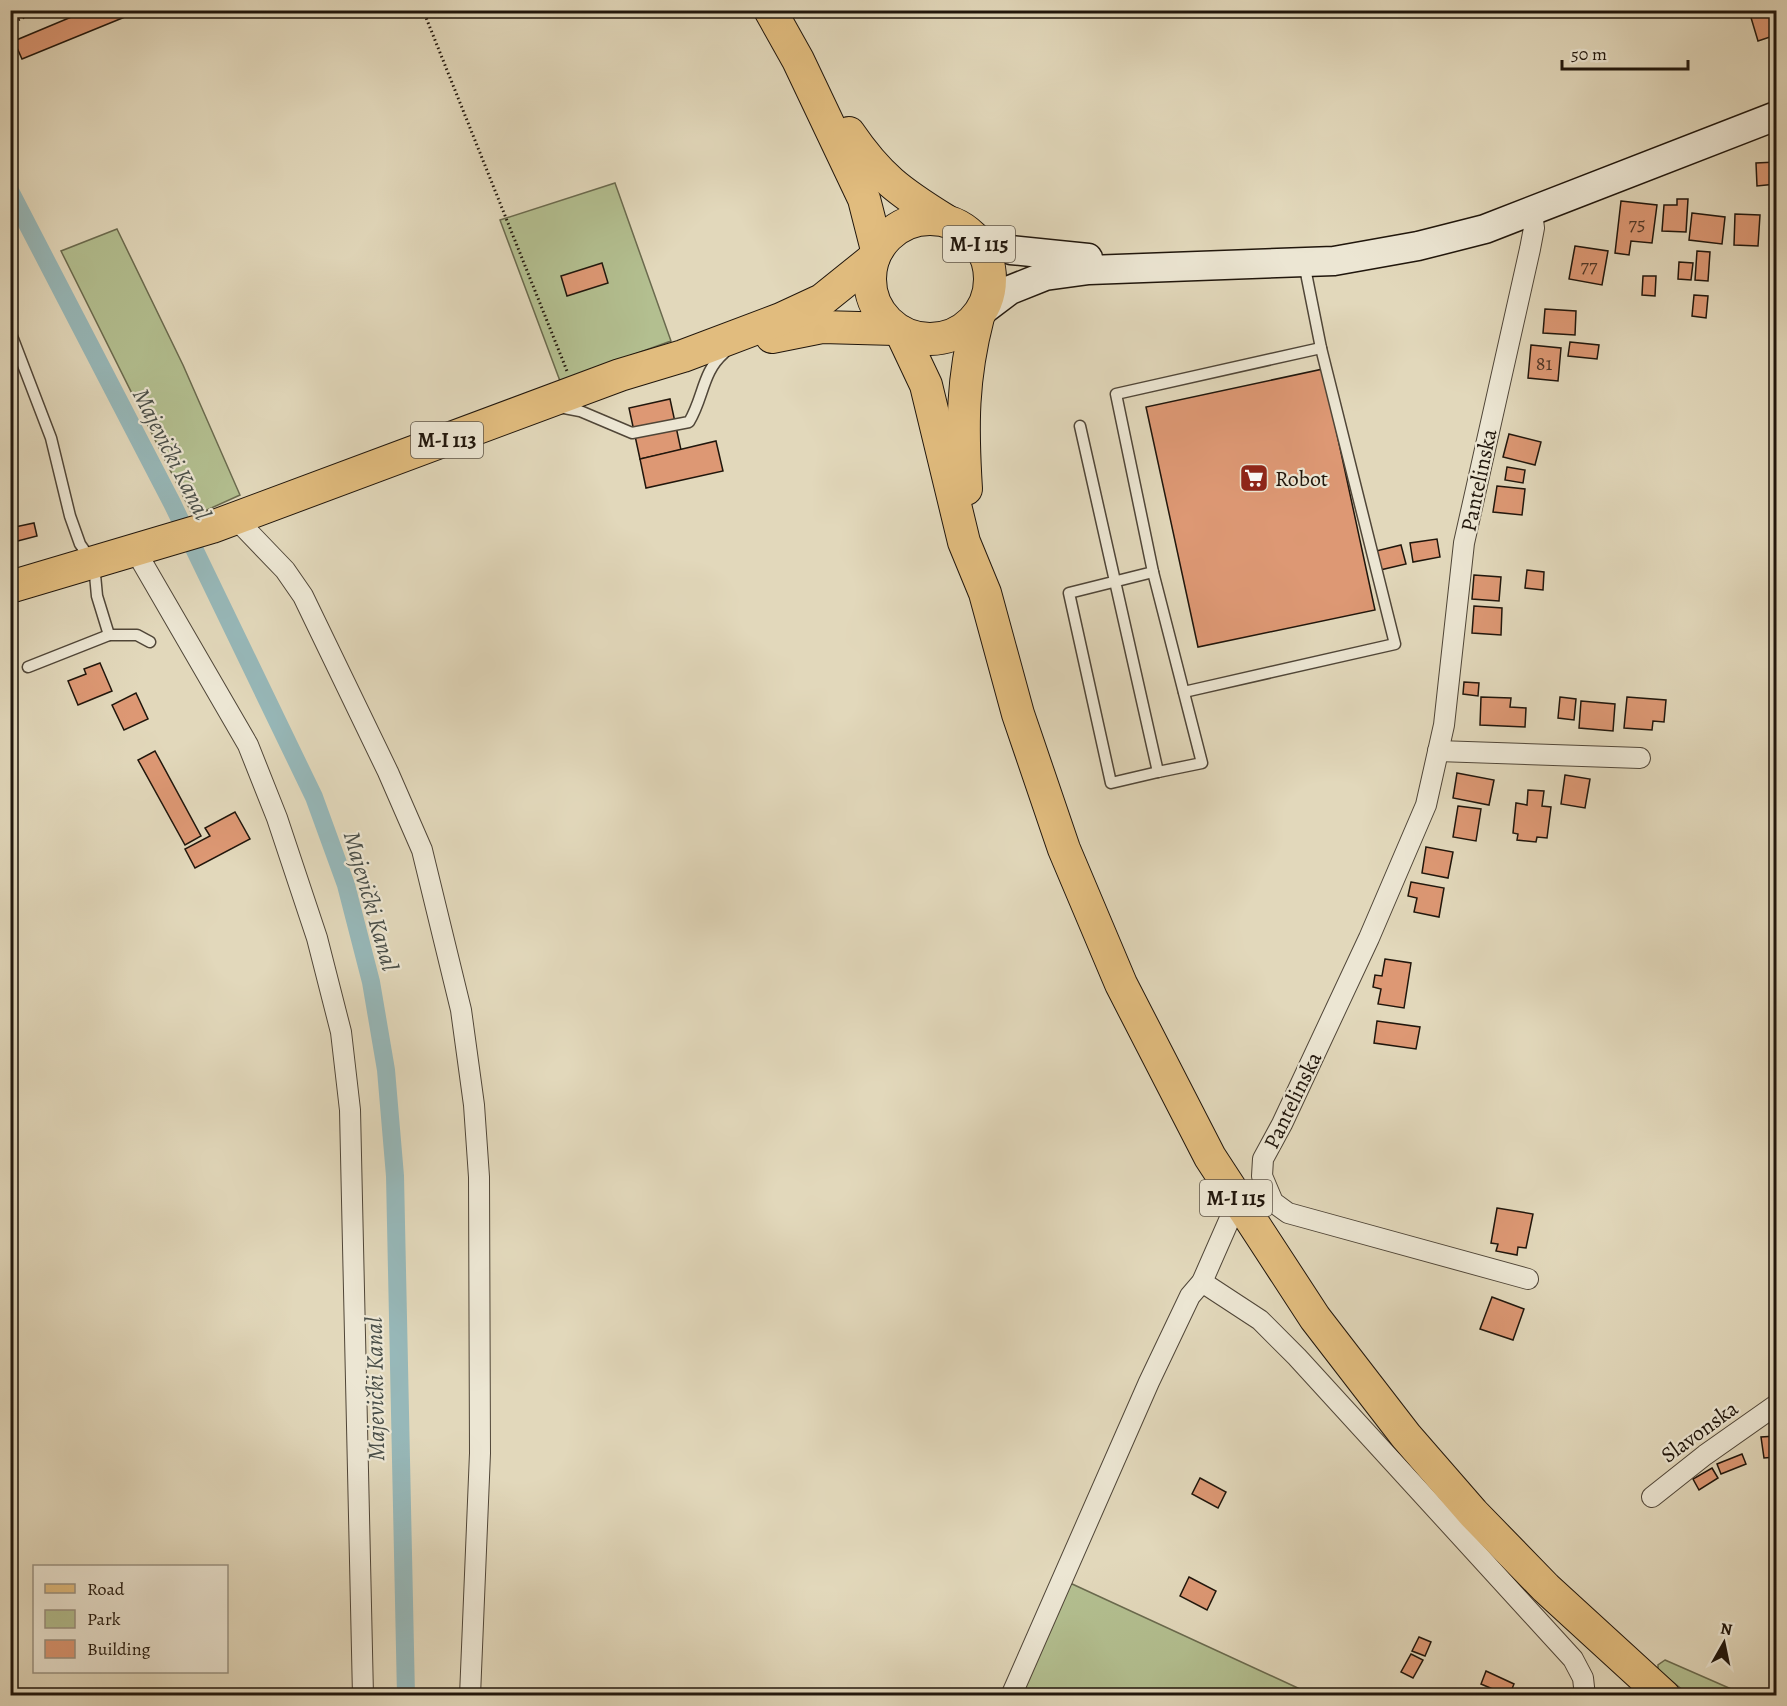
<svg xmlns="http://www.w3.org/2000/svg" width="1787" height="1706" viewBox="0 0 1787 1706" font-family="Alegreya,serif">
<rect width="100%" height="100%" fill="#e2d8bb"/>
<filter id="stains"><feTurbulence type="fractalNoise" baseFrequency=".00333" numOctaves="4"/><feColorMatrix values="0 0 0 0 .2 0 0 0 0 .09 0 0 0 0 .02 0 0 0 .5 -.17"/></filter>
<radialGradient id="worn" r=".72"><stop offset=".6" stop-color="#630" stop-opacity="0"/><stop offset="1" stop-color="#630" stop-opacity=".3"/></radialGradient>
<g fill="#b3bf90" stroke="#6a6a4e" stroke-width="1.5">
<path d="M615 183 671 341 560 381 500 220Z"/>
<path d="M117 229 183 365 240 495 198 514 191 512 61 251Z"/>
<path d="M1070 1583 1313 1695 1021 1696Z"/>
<path d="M1665 1660 1745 1695H1689L1658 1670V1665Z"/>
</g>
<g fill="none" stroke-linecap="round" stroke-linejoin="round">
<path stroke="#97b8b9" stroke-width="18" d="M10 191 172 503 314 797 346 885 371 982 386 1070 395 1176 406 1696"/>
</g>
<g fill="#dd9874" stroke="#20160c" stroke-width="1.5">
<path d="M88 10H142L22 59 14 41Z"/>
<path d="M1774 10 1776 35 1758 41 1749 11Z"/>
<path d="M1776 162V184L1757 186 1756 163Z"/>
<path d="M1677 199H1688L1686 232 1662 231 1664 205H1677Z"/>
<path d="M1621 201 1657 205 1652 243 1631 241 1629 255 1615 253Z"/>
<path d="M1692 213 1725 217 1722 244 1689 240Z"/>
<path d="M1735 214 1760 215 1758 246 1734 245Z"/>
<path d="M1575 246 1608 251 1602 285 1569 279Z"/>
<path d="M1697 251 1710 252 1708 281 1695 280Z"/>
<path d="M1679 262 1693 263 1691 280 1678 279Z"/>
<path d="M602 263 608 283 567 296 561 276Z"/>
<path d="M1643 276H1656L1655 296 1642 295Z"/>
<path d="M1694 295 1708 296 1706 318 1692 316Z"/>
<path d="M1545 309 1576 311 1575 335 1543 333Z"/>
<path d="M1570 342 1599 345 1597 359 1568 356Z"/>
<path d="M1531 345 1561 348 1558 381 1528 378Z"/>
<path d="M1323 369 1375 610 1198 647 1146 407Z"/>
<path d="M670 399 681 450 640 459 629 408Z"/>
<path d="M1509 434 1541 442 1535 465 1503 457Z"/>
<path d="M716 441 723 471 646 488 640 459Z"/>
<path d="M1507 467 1525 470 1523 483 1505 480Z"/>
<path d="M1497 486 1525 489 1522 515 1493 512Z"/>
<path d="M34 523 37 536 10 543V528Z"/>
<path d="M1437 539 1440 557 1413 562 1410 543Z"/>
<path d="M1401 545 1406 564 1380 570 1376 551Z"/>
<path d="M1527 570 1544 572 1543 590 1525 588Z"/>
<path d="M1474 575 1501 577 1499 601 1472 599Z"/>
<path d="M1474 606 1502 608 1501 635 1472 633Z"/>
<path d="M100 663 112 691 78 705 68 681 86 674 84 669Z"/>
<path d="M1464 682 1479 683 1478 696 1463 694Z"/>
<path d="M136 693 148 719 124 730 112 705Z"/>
<path d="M1481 697 1511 698 1510 707 1526 708 1525 727 1480 725Z"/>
<path d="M1560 697 1576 699 1574 720 1558 718Z"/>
<path d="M1627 697 1666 700 1664 722 1653 721 1652 730 1624 728Z"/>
<path d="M1581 701 1615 704 1613 731 1579 728Z"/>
<path d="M155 751 201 836 185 845 138 760Z"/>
<path d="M1457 773 1494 780 1489 805 1453 798Z"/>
<path d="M1565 775 1590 779 1585 808 1561 804Z"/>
<path d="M1528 790 1544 791 1542 806 1551 807 1547 838 1537 837 1536 842 1517 840 1518 834 1513 833 1516 803 1527 805Z"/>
<path d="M1458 806 1481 809 1476 841 1453 837Z"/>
<path d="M235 812 250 839 195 868 185 849 210 836 205 828Z"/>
<path d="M1426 847 1453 852 1448 878 1422 873Z"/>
<path d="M1411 882 1444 888 1439 917 1414 912 1417 898 1408 896Z"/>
<path d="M1385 959 1411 963 1404 1008 1378 1004 1381 989 1373 987 1375 975 1382 976Z"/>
<path d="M1377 1021 1420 1027 1416 1049 1374 1043Z"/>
<path d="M1497 1208 1533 1214 1526 1248 1518 1247 1517 1255 1496 1251 1498 1244 1491 1243Z"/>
<path d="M1492 1297 1524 1309 1513 1340 1480 1329Z"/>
<path d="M1776 1436V1457L1764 1458 1761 1437Z"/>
<path d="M1742 1454 1746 1464 1721 1474 1717 1464Z"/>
<path d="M1712 1468 1718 1478 1699 1490 1693 1479Z"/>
<path d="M1200 1478 1226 1492 1218 1508 1192 1494Z"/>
<path d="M1189 1577 1216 1591 1207 1610 1180 1596Z"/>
<path d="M1419 1637 1431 1642 1425 1656 1412 1651Z"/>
<path d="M1411 1654 1423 1660 1413 1678 1401 1672Z"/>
<path d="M1486 1671 1514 1684 1509 1696 1481 1684Z"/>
</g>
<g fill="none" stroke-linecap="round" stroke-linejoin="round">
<g stroke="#504638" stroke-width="13">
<g id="service">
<path d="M10 331 51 438 70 516 80 544 94 564 97 596 109 635H137L150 642"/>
<path d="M559 407 580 411 632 433 689 422C704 397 702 372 724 353"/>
<path d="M1080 426 1158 772 1111 783 1069 593 1153 572 1116 394 1321 348"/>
<path d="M1153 572 1202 763 1158 772"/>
<path d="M28 667 109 635"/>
<path d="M1184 692 1395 644 1321 348 1304 263"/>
</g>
</g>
<g stroke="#504638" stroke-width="22">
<g id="minor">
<path d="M235 518 285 570 303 596 388 772 422 850 461 1010 474 1105 479 1177 480 1453 470 1696"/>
<path d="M135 550 248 745 277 818 317 938 341 1032 350 1110 363 1696"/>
<path d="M1438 751 1640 758"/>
<path d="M1528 1279 1288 1213 1273 1202 1262 1176 1263 1159 1282 1124 1369 938 1426 805 1444 725 1464 543 1530 249 1534 228 1532 212"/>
<path d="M1202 1282 1260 1320 1297 1357 1573 1659 1583 1678 1585 1696"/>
<path d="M1652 1497 1705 1455 1776 1405"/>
<path d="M1011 1696 1149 1382 1190 1296 1202 1282 1238 1200"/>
</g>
</g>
<g stroke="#20160c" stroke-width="31">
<g id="secondary">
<path d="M976 239 1011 250 1088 258"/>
<path d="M982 311 1010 290 1045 276 1089 270 1334 261 1418 246 1485 229 1776 116"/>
</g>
</g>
<g stroke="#20160c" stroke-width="34">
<g id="primary">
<path d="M770 10 798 60 864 199 877 250"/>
<path d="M849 133C879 177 900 192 945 220"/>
<circle cx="930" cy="279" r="60"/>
<path d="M901 332 926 385 964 542 985 593 1018 714 1064 849 1121 984 1210 1157 1315 1318 1406 1436 1473 1513 1546 1588 1664 1696"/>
<path d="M772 337 822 327 895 329"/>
<path d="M966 489C962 425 962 379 978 317"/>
<path d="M10 587 212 527 620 375 683 356 781 319 822 300 873 259"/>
</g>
</g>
<g stroke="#20160c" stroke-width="3" stroke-dasharray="1.5 3" stroke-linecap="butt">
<path d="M423 10 567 371"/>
<path d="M10 23 42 10"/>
</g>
<use href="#service" stroke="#ece6d3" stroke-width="10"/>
<use href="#minor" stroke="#ece6d3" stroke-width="20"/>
<use href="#secondary" stroke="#ece6d3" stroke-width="28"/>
<use href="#primary" stroke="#e1bc7e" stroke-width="32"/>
</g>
<defs>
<g id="supermarket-square" transform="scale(1.5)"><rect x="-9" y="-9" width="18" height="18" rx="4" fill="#8f2418" stroke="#ece6d3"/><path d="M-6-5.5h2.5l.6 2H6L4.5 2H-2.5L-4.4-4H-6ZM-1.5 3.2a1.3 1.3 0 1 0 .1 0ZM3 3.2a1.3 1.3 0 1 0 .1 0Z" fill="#fff"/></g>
</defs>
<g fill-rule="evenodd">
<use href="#supermarket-square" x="1254" y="478"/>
</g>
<g text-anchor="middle" stroke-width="4.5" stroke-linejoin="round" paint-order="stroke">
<g font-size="20" fill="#4f3626">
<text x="1637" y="230">75</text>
<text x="1589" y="272">77</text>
<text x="1544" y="370">81</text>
</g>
<g fill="#ece6d3" stroke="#5d5448" stroke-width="1.5">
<rect x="943" y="226" width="72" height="36" rx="4.5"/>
<rect x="411" y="422" width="72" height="36" rx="4.5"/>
<rect x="1200" y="1180" width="72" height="36" rx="4.5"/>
</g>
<g font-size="21" font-weight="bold" fill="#20160c">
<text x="979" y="251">M-I 115</text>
<text x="447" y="447">M-I 113</text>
<text x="1236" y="1205">M-I 115</text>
</g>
<g font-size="22" fill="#20160c" stroke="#ece6d3" text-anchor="start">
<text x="1275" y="486">Robot</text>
</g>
<g font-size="22" fill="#20160c" stroke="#ece6d3">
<text transform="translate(1478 480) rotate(-78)" y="8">Pantelinska</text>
<text transform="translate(1292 1100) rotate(-64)" y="8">Pantelinska</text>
<text transform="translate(1699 1431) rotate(-36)" y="8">Slavonska</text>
</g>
<g font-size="24" font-style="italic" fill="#4a4f49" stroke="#ece6d3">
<text transform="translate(172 454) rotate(63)" y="8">Majevički Kanal</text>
<text transform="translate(371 901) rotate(74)" y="8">Majevički Kanal</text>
<text transform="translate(375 1389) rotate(-91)" y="8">Majevički Kanal</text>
</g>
</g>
<rect width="1787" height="1706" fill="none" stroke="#e2d8bb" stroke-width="36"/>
<rect x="12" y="12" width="1763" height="1682" fill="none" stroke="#20160c" stroke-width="3"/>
<rect x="18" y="18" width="1751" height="1670" fill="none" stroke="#20160c" stroke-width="1.5"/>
<rect x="33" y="1565" width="195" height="108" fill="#ece6d3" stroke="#9a9383" stroke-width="1.5"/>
<rect x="45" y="1584" width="30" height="9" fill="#e1bc7e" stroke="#9a9383" stroke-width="1.5"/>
<text x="87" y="1595" font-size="18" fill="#20160c">Road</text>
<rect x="45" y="1610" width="30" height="18" fill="#b3bf90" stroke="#9a9383" stroke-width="1.5"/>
<text x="87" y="1625" font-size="18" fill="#20160c">Park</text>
<rect x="45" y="1640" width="30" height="18" fill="#dd9874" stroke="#9a9383" stroke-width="1.5"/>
<text x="87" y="1655" font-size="18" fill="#20160c">Building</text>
<g transform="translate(1724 1643) rotate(9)" stroke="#ece6d3" stroke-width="4.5" paint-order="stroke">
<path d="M0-4.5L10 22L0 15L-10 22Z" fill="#20160c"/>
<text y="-9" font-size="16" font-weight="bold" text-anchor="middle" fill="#20160c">N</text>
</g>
<path d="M1562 60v9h126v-9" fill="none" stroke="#20160c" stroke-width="3"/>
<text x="1571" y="60" font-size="18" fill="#20160c" stroke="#ece6d3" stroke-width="4.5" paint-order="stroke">50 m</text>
<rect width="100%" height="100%" filter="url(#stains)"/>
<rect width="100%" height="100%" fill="url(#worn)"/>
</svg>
